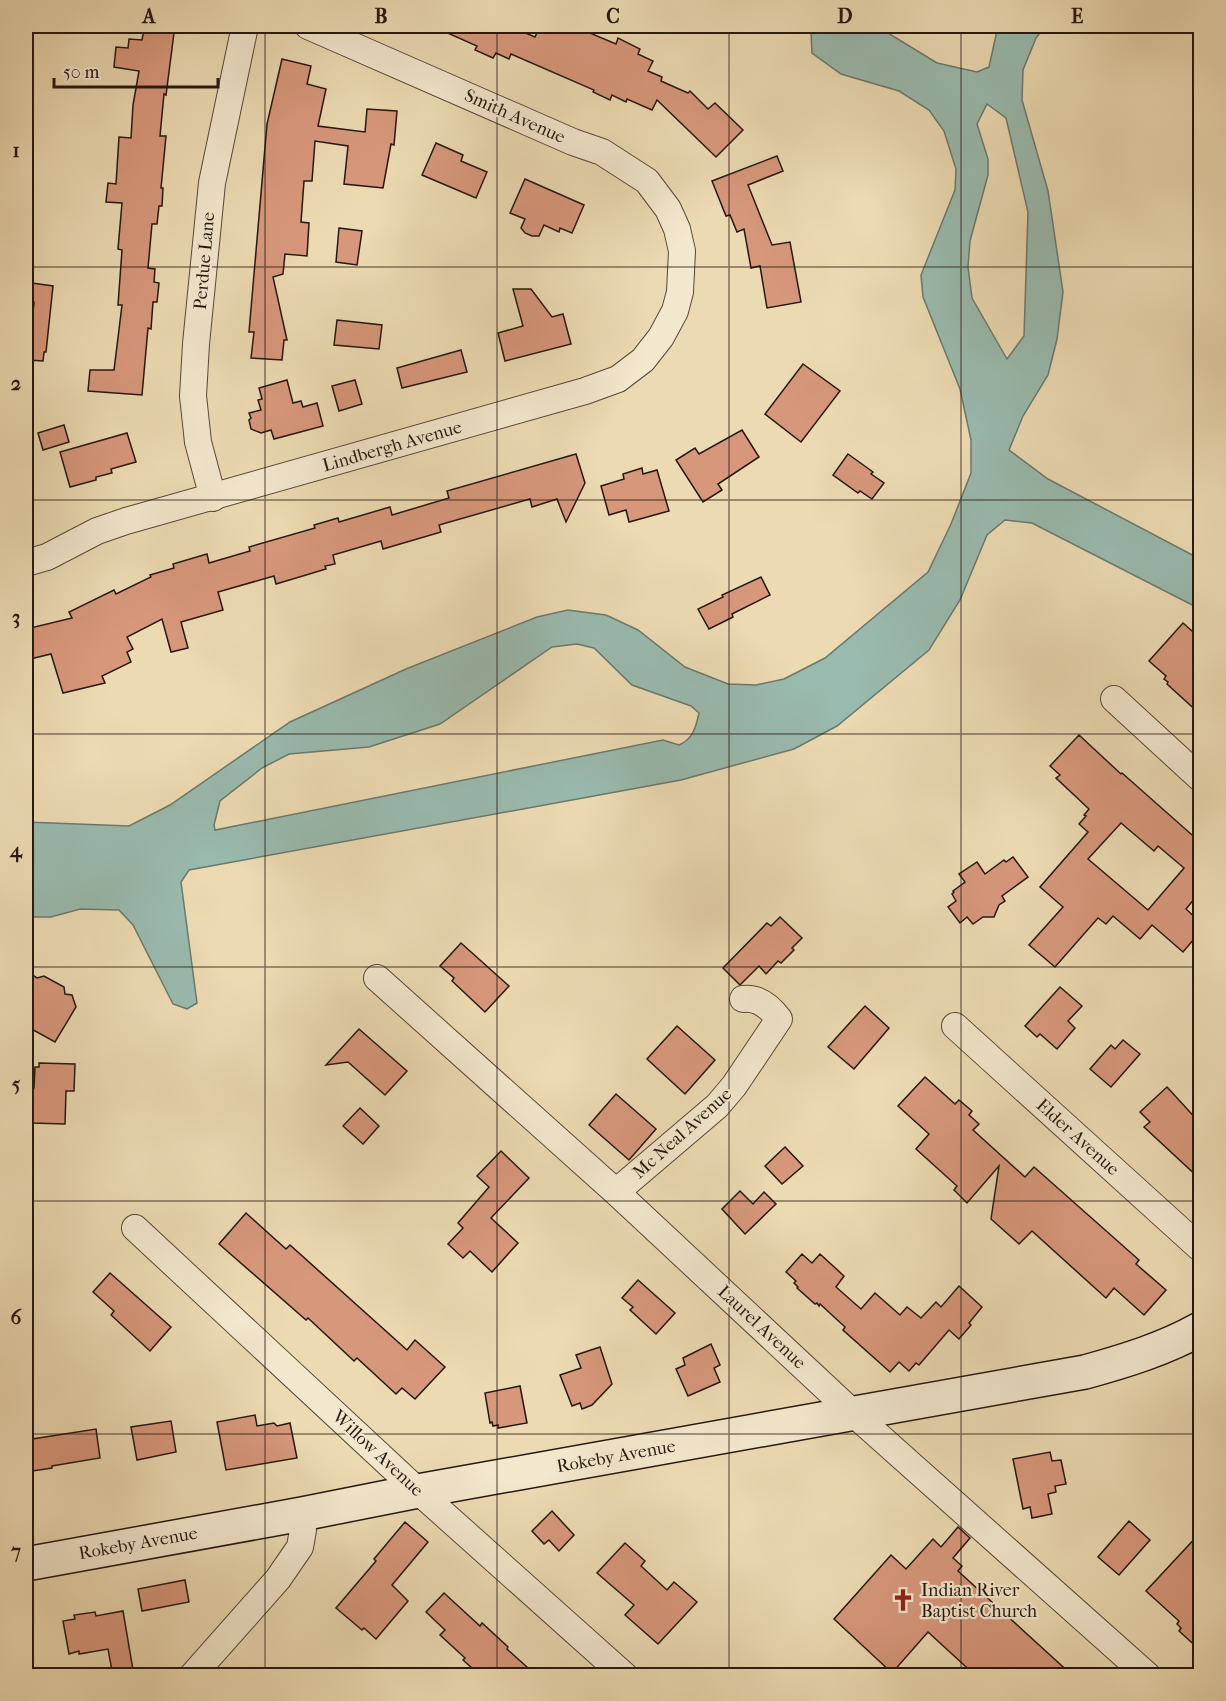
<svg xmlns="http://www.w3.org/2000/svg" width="1226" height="1701" viewBox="0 0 1226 1701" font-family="'IM FELL French Canon',serif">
<rect width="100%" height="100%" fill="#ecdab2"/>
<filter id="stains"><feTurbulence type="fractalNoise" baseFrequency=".00333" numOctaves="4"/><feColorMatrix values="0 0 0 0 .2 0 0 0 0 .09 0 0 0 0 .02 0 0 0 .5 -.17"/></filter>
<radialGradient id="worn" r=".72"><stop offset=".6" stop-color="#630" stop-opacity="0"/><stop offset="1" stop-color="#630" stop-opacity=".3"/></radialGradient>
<path fill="#99baae" stroke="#6b796e" stroke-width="1.5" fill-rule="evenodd" d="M998 26H1045L1036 38 1023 70 1022 100 1048 191 1063 292 1057 339 1048 375 1023 416 1009 450 1048 479 1200 559V609L1032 523 1005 520 987 535 960 600 929 650 837 726 794 749 681 780 189 870 181 882 197 1003 187 1009 173 1004 133 925 119 910 80 909 51 917H26V822L129 826 170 805 290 722 406 669 537 617 568 610 606 615 638 630 685 667 728 684 756 685 784 679 825 658 928 572 951 524 971 473V440L960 389 923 297 921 275 955 190 956 169 944 131 929 110 899 91 841 74 812 53 811 32 836 29 888 33 937 63 977 72 989 67ZM987 104 1006 118 1028 212 1024 336 1007 359 972 298 968 267 970 241 988 175V159L977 124ZM577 644 594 648 632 685 691 706 699 713C696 727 693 739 679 745L663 740 215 830 214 825 220 801 262 768 289 754 369 747 440 724 552 647Z"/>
<g fill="#d7977b" stroke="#25170f" stroke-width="1.5" fill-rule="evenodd">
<path d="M432 26H509L535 37 540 26H588L585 31 616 44 618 38 640 49 638 54 653 61 648 71 662 77 661 81 688 93 690 91 708 109 715 103 743 130 716 157 657 100 652 110 627 99 626 102 612 95 610 100 593 92 594 90 511 54 509 59 496 53 493 58 475 50 477 46Z"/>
<path d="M144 29 174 33 166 95 164 94 160 136H166L161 188H163L162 206H159L157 224H152L148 268 155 269 154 282 159 283 157 302H153L151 329 148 328 142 395 88 391 90 370H114L122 305H118L122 250 118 249 122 203 106 202 108 183 116 184 119 137 131 138 133 105 139 71 114 67 116 47 128 48 129 39 142 40Z"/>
<path d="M282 59 311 66 307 84 326 89 318 126 365 132 367 109 397 111 394 145 391 144 383 188 344 184 348 146 315 141 312 181H304L301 222 309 223 307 256 285 254 283 274 273 277 287 340H284L282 360 251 358 254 332H249L267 124Z"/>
<path d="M436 143 463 155 461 161 487 172 476 198 422 175Z"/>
<path d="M777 156 783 171 748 185 772 245 790 242 801 302 767 308 760 266 751 268 744 229 737 232 730 215 726 216 712 181Z"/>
<path d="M525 179 584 205 572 233 560 228 559 232 544 225 539 236H532L525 233 521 228 525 219 510 213Z"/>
<path d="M339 228 362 231 357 265 336 262Z"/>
<path d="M32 283 53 286 46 352H44L43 361 28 360 34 302 30 301Z"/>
<path d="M513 289H531L552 317 563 314 571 344 505 361 498 333 523 326Z"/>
<path d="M337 320 382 325 379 349 334 345Z"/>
<path d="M461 350 467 372 402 388 397 368Z"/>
<path d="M803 364 840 391 801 442 765 414Z"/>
<path d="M287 380 293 403 301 401 303 407 317 403 323 426 274 439 271 430 261 433 251 429 249 420 251 418 249 413 261 410 258 400 262 399 259 388Z"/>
<path d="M355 380 362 404 339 411 332 386Z"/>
<path d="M64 425 69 442 43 450 38 433Z"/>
<path d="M742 430 759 457 718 484 722 490 703 502 676 460 695 448 699 454Z"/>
<path d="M127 433 136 462 111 469 112 473 96 477V480L70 487 60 452Z"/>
<path d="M576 454 585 483 566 522 557 499 532 507 530 499 439 525 441 532 383 549 381 541 333 555 335 564 325 566 326 569 276 584 274 576 218 592 223 610 181 622 188 648 171 652 162 619 127 637 133 649 127 652 131 662 102 676 105 683 63 693 51 654 26 660V629L72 618 69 612 114 590 116 594 151 577 150 575 174 568 173 564 207 554 209 563 250 551 249 547 315 528 314 525 338 518 339 522 390 507 392 515 449 498 447 491Z"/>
<path d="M848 454 873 472 871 474 884 483 872 499 860 491 858 493 833 475Z"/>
<path d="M642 468 643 474 657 470 669 511 629 522 626 510 609 515 601 486 624 479 623 474Z"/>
<path d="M761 577 770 595 732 614 733 617 709 629 698 609 723 597 722 595Z"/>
<path d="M1183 623 1200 638V714L1167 684 1168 682 1164 679 1166 676 1149 661Z"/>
<path d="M1079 735 1121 774 1122 773 1200 842V892L1186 909 1200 922V932L1183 952 1152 925 1140 939 1113 916 1106 924 1098 918 1055 967 1029 945 1063 907 1040 887 1088 832 1079 824 1086 816 1084 815 1089 809 1056 778 1060 775 1050 766ZM1121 823 1154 851 1158 846 1184 868 1148 910 1088 859Z"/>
<path d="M1013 857 1028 877 1002 896 1005 901 999 905 994 917H983L973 924 967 917 960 923 948 907 956 901 952 894 954 892 953 891 965 882 959 874 977 862 985 874 1004 860 1006 862Z"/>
<path d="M780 917 802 938 792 948 794 950 781 963 778 961 766 974 759 966 740 985 723 968 767 923 771 926Z"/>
<path d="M461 943 509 986 485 1012 452 981 454 978 440 966Z"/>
<path d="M26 971 37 978 44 976 64 987 65 994 72 995 76 1007 55 1042 26 1026Z"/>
<path d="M1060 987 1082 1006 1068 1021 1075 1028 1057 1049 1040 1034 1037 1037 1025 1026Z"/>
<path d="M865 1006 889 1028 854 1069 828 1047Z"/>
<path d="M677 1026 715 1060 685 1094 647 1059Z"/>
<path d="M359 1029 407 1071 385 1095 348 1062 326 1065Z"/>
<path d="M1123 1040 1140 1054 1111 1087 1090 1069 1111 1045 1115 1049Z"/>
<path d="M39 1063 75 1064 74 1091H66L65 1124 31 1123 32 1088H34L35 1067H39Z"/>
<path d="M925 1077 955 1104 959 1100 972 1111 969 1115 979 1124 973 1130 1025 1177 1034 1167 1139 1260 1136 1264 1166 1290 1144 1315 1114 1288 1106 1298 1032 1231 1019 1244 991 1219 999 1166 967 1203 954 1190 957 1186 916 1149 929 1134 898 1106Z"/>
<path d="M1167 1087 1200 1123V1179L1144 1127 1150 1122 1140 1112Z"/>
<path d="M616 1094 656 1129 629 1160 589 1125Z"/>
<path d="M360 1108 379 1126 363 1144 343 1126Z"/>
<path d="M785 1147 803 1166 782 1184 765 1166Z"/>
<path d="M501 1151 529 1178 491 1218 518 1243 492 1272 470 1251 463 1258 448 1244 463 1228 458 1223 489 1187 477 1176Z"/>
<path d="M740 1191 753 1204 764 1192 776 1204 745 1234 722 1209Z"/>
<path d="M246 1213 286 1249 290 1245 407 1350 415 1340 445 1367 415 1399 402 1388 396 1394 357 1358 354 1361 308 1318 306 1320 219 1244Z"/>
<path d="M802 1254 812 1263 820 1254 844 1276 836 1287 861 1309 875 1293 900 1315 907 1307 921 1318 936 1302 941 1307 959 1286 982 1307 969 1323 971 1325 959 1339 949 1330 919 1365 916 1363 909 1371 899 1362 890 1372 843 1330 845 1327 820 1304 819 1306 817 1303 815 1304 797 1288 798 1287 794 1283 796 1281 786 1272Z"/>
<path d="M110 1273 171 1327 150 1351 111 1315 114 1311 93 1292Z"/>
<path d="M638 1280 675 1313 656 1334 630 1310 633 1307 622 1298Z"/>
<path d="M711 1344 720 1365 714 1368 720 1382 688 1396 676 1369 685 1365 683 1358Z"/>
<path d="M600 1347 612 1384 592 1405 582 1409 580 1403 572 1406 560 1375 581 1368 576 1355Z"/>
<path d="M520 1386 527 1423 498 1428V1425L493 1426 492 1422 490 1423 485 1393Z"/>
<path d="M255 1415 257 1426 274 1423 277 1426 290 1423 297 1458 226 1470 217 1422Z"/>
<path d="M171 1421 176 1452 137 1460 131 1427Z"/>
<path d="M96 1429 100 1458 52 1466V1468L26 1472V1440Z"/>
<path d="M1050 1452 1052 1461 1061 1460 1066 1484 1055 1486 1056 1492 1048 1494 1052 1514 1032 1518 1030 1507 1023 1509 1013 1459Z"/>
<path d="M552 1511 574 1535 559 1551 549 1540 544 1544 532 1531Z"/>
<path d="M1129 1521 1150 1540 1119 1575 1098 1557Z"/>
<path d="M405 1522 428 1542 392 1585 408 1601 376 1639 364 1628 362 1630 336 1608 376 1561 374 1559Z"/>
<path d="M958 1527 970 1538 953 1558 962 1566 958 1571 1073 1676H976L928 1632 892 1673 834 1619 891 1555 906 1569 933 1539 941 1547Z"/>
<path d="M1200 1533V1650L1179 1631 1181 1628 1177 1624 1179 1621 1146 1591Z"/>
<path d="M625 1543 645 1561 641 1566 667 1590 674 1582 697 1602 658 1644 625 1615 634 1605 597 1573Z"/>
<path d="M185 1580 189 1602 142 1611 138 1589Z"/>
<path d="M444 1593 480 1626 482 1623 508 1647 507 1649 537 1676H481L463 1660 465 1658 440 1635 445 1630 426 1612Z"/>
<path d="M123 1611 134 1676H113L108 1649 79 1654V1651L69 1654 63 1621 75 1619 74 1615 95 1612 96 1616Z"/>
</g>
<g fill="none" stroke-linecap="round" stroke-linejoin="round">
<g stroke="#574838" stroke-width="28">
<g id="street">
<path d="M213 498 198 442 193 396 196 344 212 183 245 26"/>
<path d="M26 563 47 557 97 531 126 521 585 391 618 379 643 360 661 337 675 311 680 292 682 251 677 229 668 209 647 181 602 152 573 142 308 26"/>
<path d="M1114 699 1200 778"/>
<path d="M377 978 616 1192 854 1414 1148 1676"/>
<path d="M955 1026 1200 1248"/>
<path d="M616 1192 717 1106 734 1086 779 1019C770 1007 758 997 743 999"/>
<path d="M135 1228 418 1491 625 1676"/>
<path d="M192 1676 278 1579 300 1547 303 1530 302 1514"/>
</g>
</g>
<g stroke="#25170f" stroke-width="36">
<path id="secondary" d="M26 1564 302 1514 418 1491 1085 1372C1125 1361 1164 1349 1200 1329"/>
</g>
<use href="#street" stroke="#f3e7cd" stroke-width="26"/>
<use href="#secondary" stroke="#f3e7cd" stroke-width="33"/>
</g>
<path fill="none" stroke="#25170f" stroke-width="1.5" stroke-opacity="0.55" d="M265 26V1676M497 26V1676M729 26V1676M961 26V1676M26 267H1200M26 500H1200M26 734H1200M26 967H1200M26 1201H1200M26 1434H1200"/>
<defs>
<g id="church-bare" transform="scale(1.8)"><path d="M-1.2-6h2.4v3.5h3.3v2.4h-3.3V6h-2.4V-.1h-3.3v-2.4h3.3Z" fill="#8f2418" stroke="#f3e7cd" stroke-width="2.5" paint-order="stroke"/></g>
</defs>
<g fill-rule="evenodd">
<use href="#church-bare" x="903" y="1600"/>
</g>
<g text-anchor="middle" stroke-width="4.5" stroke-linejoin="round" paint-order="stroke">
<g font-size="18" fill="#25170f" stroke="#f3e7cd">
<text transform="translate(515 116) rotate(24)" y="6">Smith Avenue</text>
<text transform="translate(204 261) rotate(-85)" y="6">Perdue Lane</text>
<text transform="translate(392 446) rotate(-16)" y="6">Lindbergh Avenue</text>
<text transform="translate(682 1133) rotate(-42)" y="6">Mc Neal Avenue</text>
<text transform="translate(1078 1137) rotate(42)" y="6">Elder Avenue</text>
<text transform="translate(762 1327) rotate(43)" y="6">Laurel Avenue</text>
<text transform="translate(378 1453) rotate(43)" y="6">Willow Avenue</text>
<text transform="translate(616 1456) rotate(-10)" y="6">Rokeby Avenue</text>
<text transform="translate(138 1543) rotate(-10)" y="6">Rokeby Avenue</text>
</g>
<g font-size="18" fill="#25170f" stroke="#f3e7cd" text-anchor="start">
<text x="921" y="1596">Indian River<tspan x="921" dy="21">Baptist Church</tspan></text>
</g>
</g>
<rect width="1226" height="1701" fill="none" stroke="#ecdab2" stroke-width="66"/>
<path d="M54 78v9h164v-9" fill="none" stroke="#25170f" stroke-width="3"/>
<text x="63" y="78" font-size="18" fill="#25170f" stroke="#f3e7cd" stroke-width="4.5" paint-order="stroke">50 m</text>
<rect x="33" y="33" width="1160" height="1635" fill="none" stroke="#25170f" stroke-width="2"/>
<g font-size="20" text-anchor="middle" font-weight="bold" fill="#25170f">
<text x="149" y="23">A</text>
<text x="381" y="23">B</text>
<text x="613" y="23">C</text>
<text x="845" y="23">D</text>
<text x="1077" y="23">E</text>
<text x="16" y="157">1</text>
<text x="16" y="390">2</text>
<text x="16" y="624">3</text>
<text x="16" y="857">4</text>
<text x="16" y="1091">5</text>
<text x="16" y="1324">6</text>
<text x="16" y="1558">7</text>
</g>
<rect width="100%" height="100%" filter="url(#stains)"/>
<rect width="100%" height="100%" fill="url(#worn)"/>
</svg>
